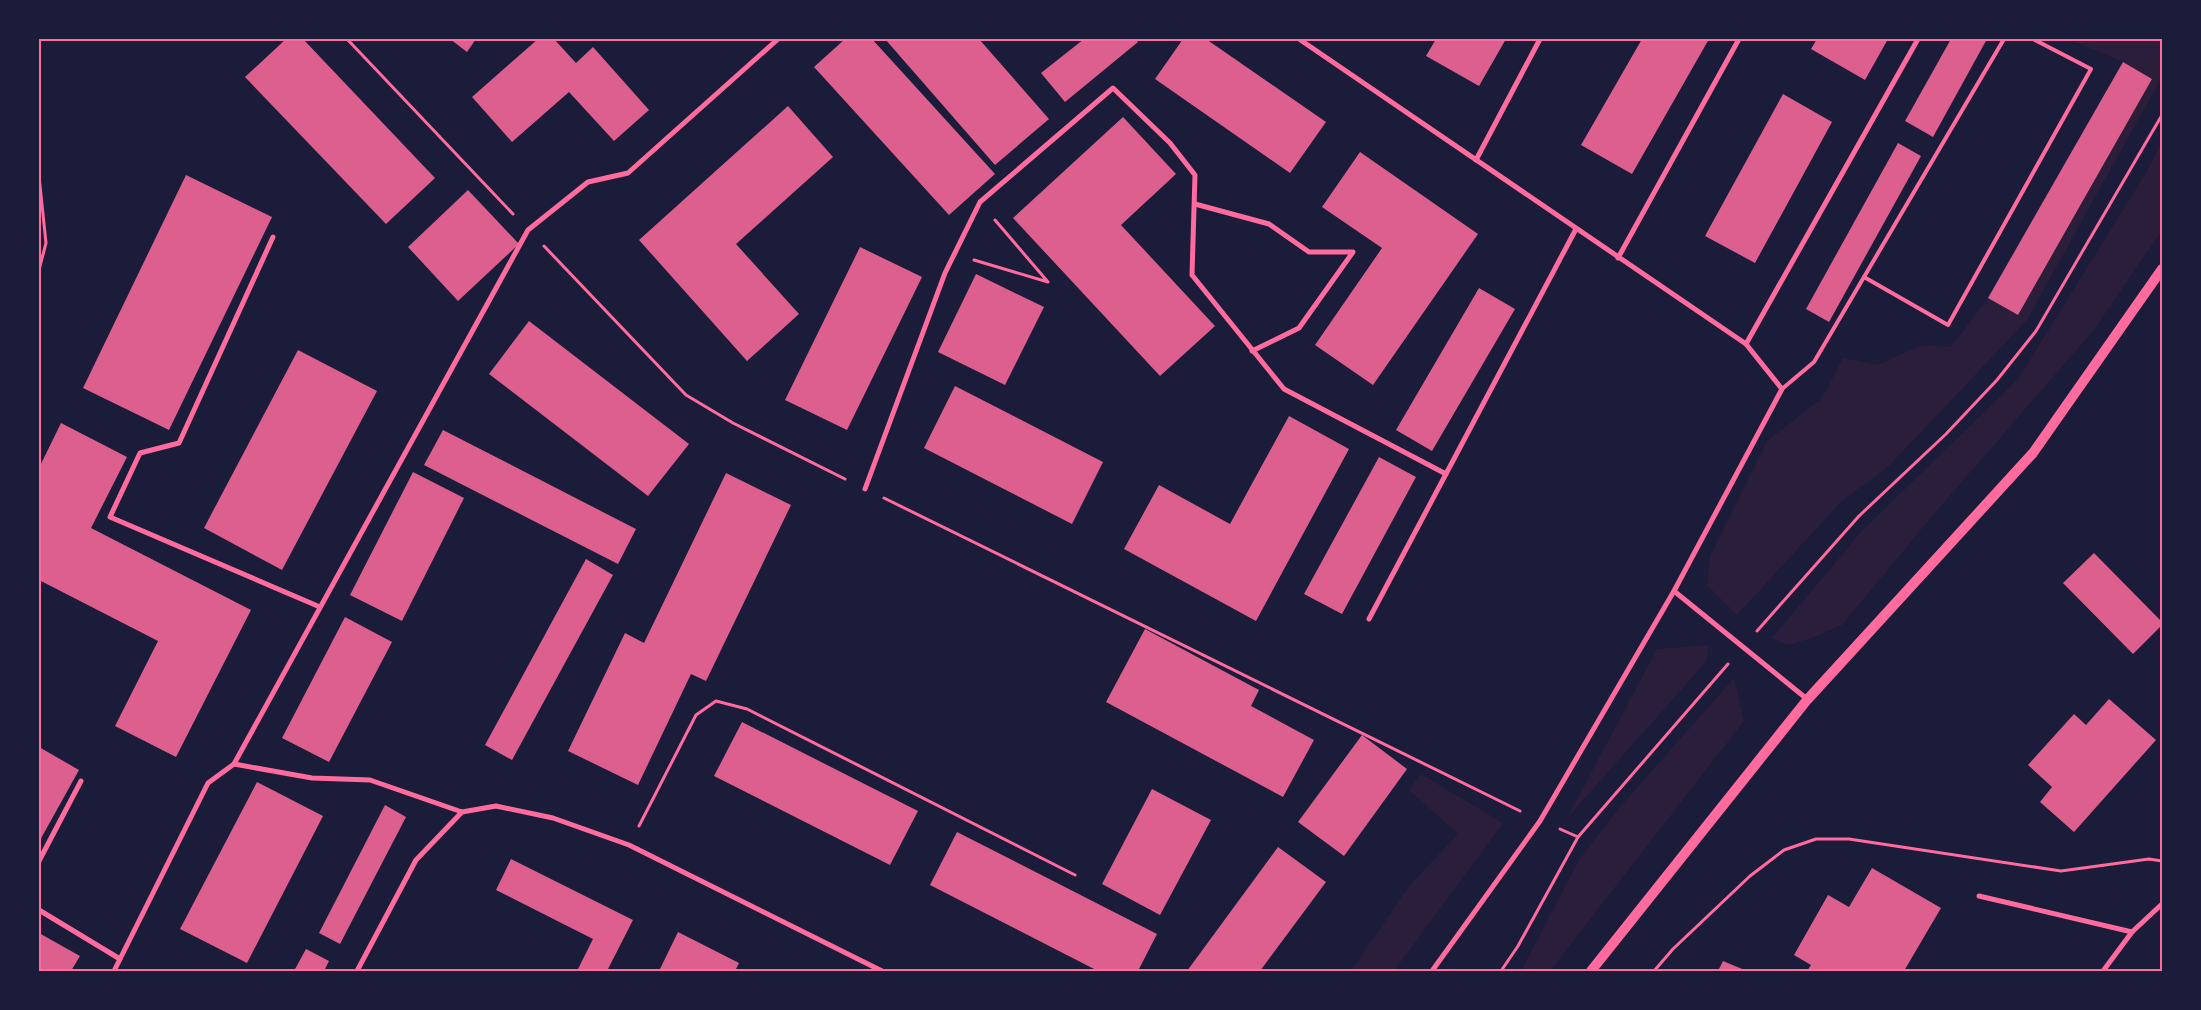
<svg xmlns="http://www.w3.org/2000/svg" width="2201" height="1010" viewBox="0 0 2201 1010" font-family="Spectral,serif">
<rect width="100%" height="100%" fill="#1b1b3a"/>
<g fill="#2a1e3b">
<path d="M2068 39H2162V77L2027 320 1889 466 1842 501 1737 615 1707 585 1710 556 1767 441 1822 398 1843 358 1878 365 1922 345 1951 347 1988 298 2018 315 2152 79 2123 62Z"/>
<path d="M2162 141V230L2094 330 1934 514 1842 625 1812 638 1788 645 1772 638 1861 532 2018 379 2147 171Z"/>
<path d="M1709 645 1706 662 1567 818 1657 649Z"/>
<path d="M1734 678 1744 721 1550 971H1521L1580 858 1619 808Z"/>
<path d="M1421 774 1503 823 1394 971H1351L1410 885 1458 834 1409 790Z"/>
</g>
<g fill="#dd5f8e">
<path d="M286 39H303L435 178 386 224 245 77Z"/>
<path d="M450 39H476L467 52Z"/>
<path d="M538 39H554L576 63 593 47 649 110 614 141 569 92 512 142 472 97Z"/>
<path d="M845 39H872L995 174 949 215 814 67Z"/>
<path d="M885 39H979L1049 119 995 165Z"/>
<path d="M1084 39H1135L1138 42 1065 102 1041 73Z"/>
<path d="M1183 39H1206L1326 122 1290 173 1155 79Z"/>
<path d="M1436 39H1506L1479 86 1426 56Z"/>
<path d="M1642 39H1709L1632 174 1581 145Z"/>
<path d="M1817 39H1888L1865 80 1811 49Z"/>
<path d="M1951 39H1987L1933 137 1905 121Z"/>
<path d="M2123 62 2152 79 2018 315 1988 298Z"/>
<path d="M1783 94 1832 122 1755 263 1705 236Z"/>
<path d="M788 106 833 157 736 244 799 314 747 361 639 240Z"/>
<path d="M1123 117 1176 174 1121 225 1215 326 1160 376 1013 218Z"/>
<path d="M1898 143 1921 156 1829 322 1806 309Z"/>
<path d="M1360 152 1478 234 1373 385 1315 345 1382 248 1322 207Z"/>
<path d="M186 175 272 217 169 430 83 388Z"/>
<path d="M468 190 519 244 458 301 408 247Z"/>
<path d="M860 247 922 277 847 430 785 400Z"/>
<path d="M976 274 1044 307 1005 385 938 352Z"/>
<path d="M1479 288 1515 309 1432 451 1396 430Z"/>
<path d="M529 321 689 444 648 496 489 374Z"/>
<path d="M298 350 377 391 282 570 204 528Z"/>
<path d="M955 386 1103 462 1072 524 924 448Z"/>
<path d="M1289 416 1349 449 1256 621 1124 549 1159 485 1230 524Z"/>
<path d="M61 423 127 457 91 528 251 610 176 757 115 726 158 641 39 580V468Z"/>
<path d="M443 430 636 529 618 564 424 465Z"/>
<path d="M1379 457 1416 477 1342 614 1304 594Z"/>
<path d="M413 472 464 498 402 621 350 595Z"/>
<path d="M726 473 791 505 706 681 691 674 638 785 568 751 625 633 644 643Z"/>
<path d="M2094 553 2162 622V625L2133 654 2063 583Z"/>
<path d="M586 559 613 575 512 760 485 745Z"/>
<path d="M345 617 392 642 329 762 282 738Z"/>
<path d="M1145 629 1259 690 1251 706 1314 740 1283 797 1106 702Z"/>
<path d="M2109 699 2156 740 2074 832 2040 802 2052 787 2028 765 2074 714 2086 725Z"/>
<path d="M742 722 918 811 890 865 714 776Z"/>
<path d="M1362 735 1407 769 1344 856 1298 822Z"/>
<path d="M39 747 79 770 39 842Z"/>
<path d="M257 782 323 816 247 963 180 929Z"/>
<path d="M1152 789 1211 820 1160 915 1102 884Z"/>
<path d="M385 805 406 817 340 944 319 933Z"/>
<path d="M957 832 1157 934 1138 971H1098L930 885Z"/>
<path d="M1278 847 1326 882 1260 971H1187Z"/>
<path d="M511 859 633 920 607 971H577L593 939 496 890Z"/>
<path d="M1872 868 1941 908 1904 971H1807L1811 965 1794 955 1828 895 1849 907Z"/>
<path d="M678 932 739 963 735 971H659Z"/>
<path d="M39 933 80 956 71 971H39Z"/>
<path d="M306 949 329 961 324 971H294Z"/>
<path d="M1723 961 1747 971H1718Z"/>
</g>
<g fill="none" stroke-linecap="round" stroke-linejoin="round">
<g stroke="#ff6b9d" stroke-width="3">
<path d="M347 39 513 214"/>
<path d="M39 176 46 243 39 270"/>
<path d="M544 246 686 395 733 423 845 479"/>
<path d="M974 260 1048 282 995 220"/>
<path d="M884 498 1520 811"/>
<path d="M1757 631 1859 516 1946 434 1997 380 2036 331 2162 115"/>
<path d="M639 826 696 715 716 701 747 709 1075 875"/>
<path d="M1560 829 1578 837"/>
<path d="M1501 971 1518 946 1578 837 1728 664"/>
<path d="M1654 971 1673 949 1750 876 1784 850 1816 839H1849L2061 871 2149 859 2162 861"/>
</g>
<g stroke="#ff6b9d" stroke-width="4">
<path d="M1864 277 1948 325 2091 69 2033 39"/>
<path d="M1782 389 1814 362 2004 39"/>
</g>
<g stroke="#ff6b9d" stroke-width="5">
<path d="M1299 39 1746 344 1782 389 1674 591 1540 821 1432 971"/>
<path d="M1476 160 1540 39"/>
<path d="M1195 204 1269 224 1309 252H1353L1299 328 1252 351"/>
<path d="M273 237 179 443 140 453 110 517 320 607"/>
<path d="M1618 258 1739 39"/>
<path d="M1746 344 1918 39"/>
<path d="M865 489 945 273 980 202 1113 88 1170 143 1195 175 1192 275 1284 389 1446 474"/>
<path d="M1674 591 1807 699"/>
<path d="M1369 619 1576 229"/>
<path d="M234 764 312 778 370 780 462 812"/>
<path d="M39 861 81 781"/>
<path d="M1979 896 2132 932"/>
<path d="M39 910 120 959"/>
<path d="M114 971 208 783 234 764 528 230 588 182 628 173 778 39"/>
<path d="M357 971 416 860 462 812 496 806 553 818 629 845 882 971"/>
<path d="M2103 971 2132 932 2162 904"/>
</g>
<path stroke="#ff6b9d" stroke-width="10" d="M1591 971 1807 700 2033 453 2162 269"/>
</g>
<rect width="2201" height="1010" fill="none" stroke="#1b1b3a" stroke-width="80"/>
<rect x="40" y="40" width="2121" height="930" fill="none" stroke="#ff6b9d" stroke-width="2"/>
</svg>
